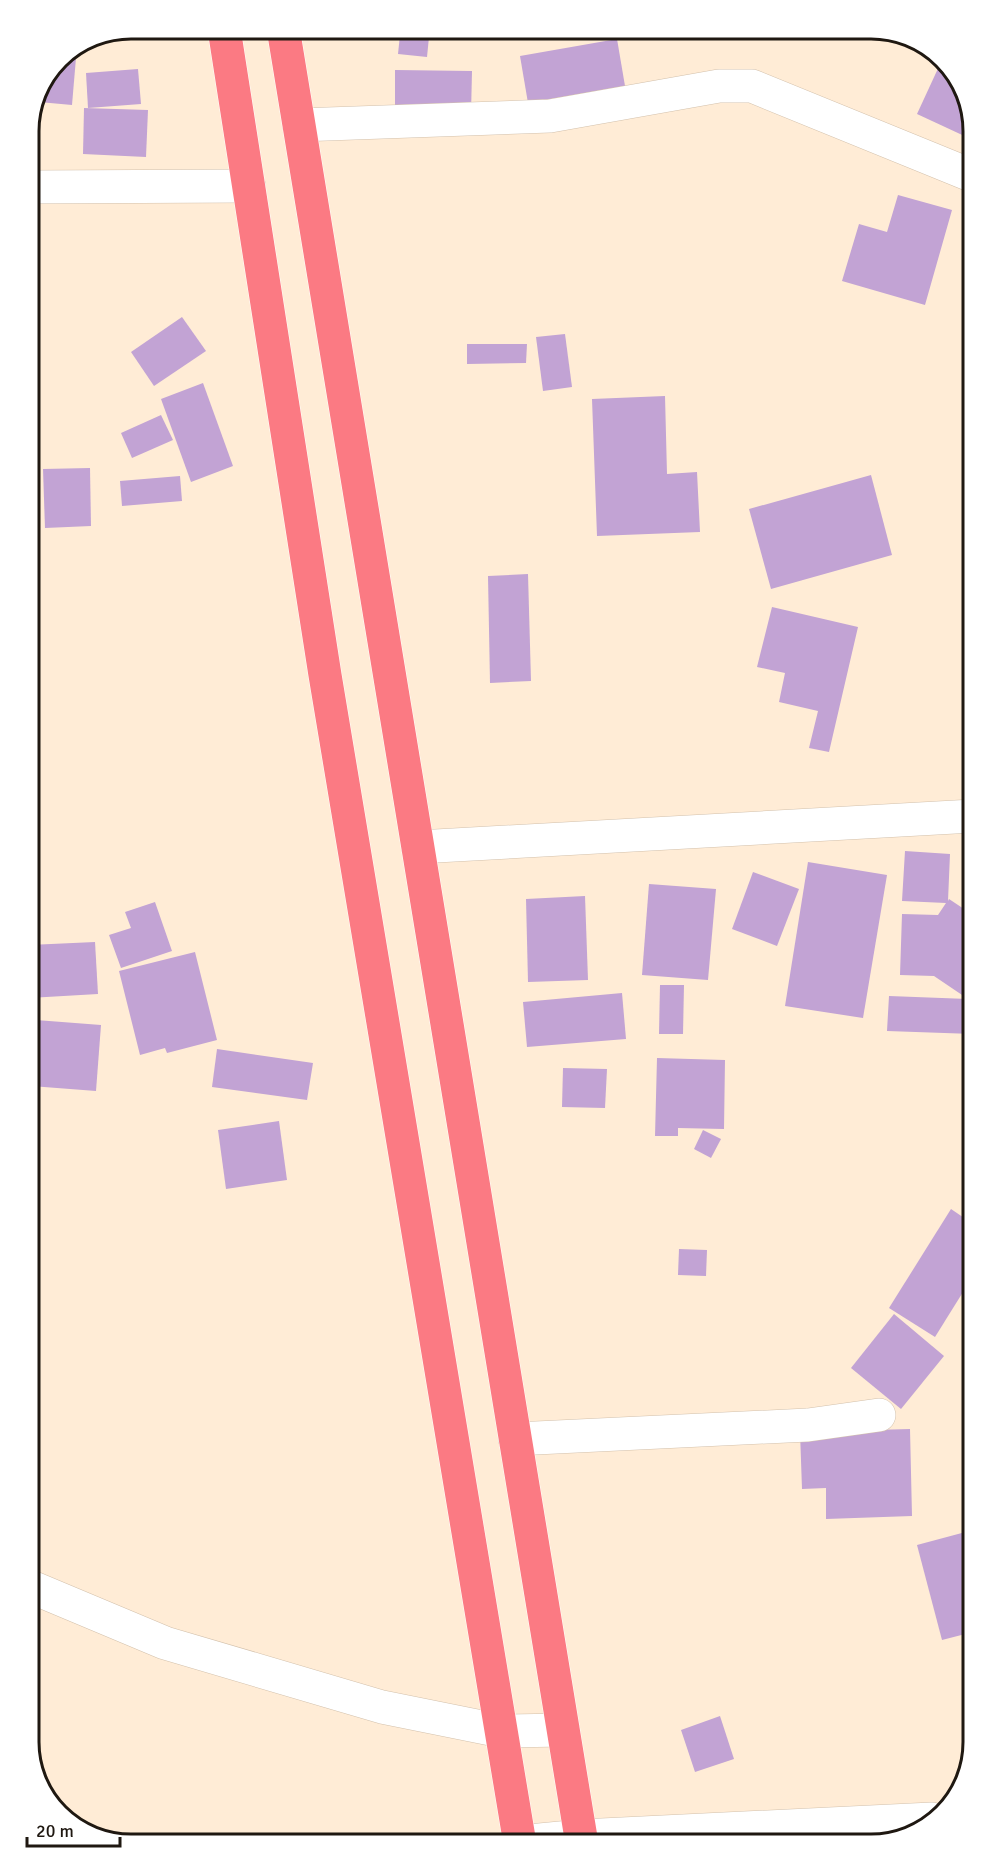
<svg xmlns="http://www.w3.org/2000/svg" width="1002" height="1873" viewBox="0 0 1002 1873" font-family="Signika,sans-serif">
<rect width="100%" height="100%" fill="#ffecd6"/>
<g fill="#c2a3d4">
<path d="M400 35 429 37 427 57 398 54Z"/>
<path d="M617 39 625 86 528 103 520 56Z"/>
<path d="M77 46 72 105 39 102 59 58Z"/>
<path d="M941 62 966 92 973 140 917 114Z"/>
<path d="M138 69 141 104 88 108 86 73Z"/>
<path d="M395 70 472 71 471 114 395 113Z"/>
<path d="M84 108 148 110 146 157 83 154Z"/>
<path d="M898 195 952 210 925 305 842 281 859 224 887 232Z"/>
<path d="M182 317 206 351 154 386 131 352Z"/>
<path d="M565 334 572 387 543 391 536 337Z"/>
<path d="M467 344H527L526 363 467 364Z"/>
<path d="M203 383 233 466 191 482 161 399Z"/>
<path d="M665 396 667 474 697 472 700 532 597 536 592 399Z"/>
<path d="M161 415 173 440 132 458 121 433Z"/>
<path d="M90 468 91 526 45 528 43 469Z"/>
<path d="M871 475 892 555 771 589 749 509Z"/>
<path d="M180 476 182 501 122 506 120 481Z"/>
<path d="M528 574 531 681 490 683 488 576Z"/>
<path d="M772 607 858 627 829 752 809 748 818 711 779 702 785 673 757 667Z"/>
<path d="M905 851 950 854 948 901 949 899 973 915V1032H969L973 1034 887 1031 889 996 968 999 934 976 900 975 902 914 938 915 946 903 902 901Z"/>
<path d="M808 862 887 875 863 1018 785 1006Z"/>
<path d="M753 872 799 889 777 946 732 929Z"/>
<path d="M649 884 716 889 708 980 642 975Z"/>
<path d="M585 896 588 980 528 982 526 899Z"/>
<path d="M155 902 172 951 121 968 109 935 131 928 125 912Z"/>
<path d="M95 942 98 994 29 998V945Z"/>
<path d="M195 952 217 1040 167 1053 165 1048 140 1055 119 971Z"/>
<path d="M660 985H684L683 1034H659Z"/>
<path d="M622 993 626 1039 527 1047 523 1002Z"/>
<path d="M36 1020 101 1025 96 1091 31 1086Z"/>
<path d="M217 1049 313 1063 307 1100 212 1087Z"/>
<path d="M657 1058 725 1060 724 1129 678 1128V1136H655Z"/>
<path d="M563 1068 607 1069 605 1108 562 1107Z"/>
<path d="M279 1121 287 1180 226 1189 218 1130Z"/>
<path d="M703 1130 721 1139 711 1158 694 1149Z"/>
<path d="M951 1209 973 1224V1276L935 1337 889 1308Z"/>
<path d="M679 1249 707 1250 706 1276 678 1275Z"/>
<path d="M894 1314 944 1356 901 1409 851 1368Z"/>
<path d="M910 1429 912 1516 826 1519V1488L802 1489 800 1432Z"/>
<path d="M973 1530V1632L942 1640 917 1545Z"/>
<path d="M720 1716 734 1759 695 1772 681 1730Z"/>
</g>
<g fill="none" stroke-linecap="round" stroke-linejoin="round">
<g stroke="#d3c1ac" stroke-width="34">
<g id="minor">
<path d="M299 125 550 116 719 86H752L973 176"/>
<path d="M29 187 249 186"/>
<path d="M418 847 973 816"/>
<path d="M515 1439 808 1425 879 1415"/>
<path d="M29 1586 165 1643 382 1707 501 1731 563 1730"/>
<path d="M519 1842 581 1836 932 1819"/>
</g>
</g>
<g stroke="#fff" stroke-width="34">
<g id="highway">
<path d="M284 34 582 1844"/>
<path d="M225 35 325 675 520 1844"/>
</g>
</g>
<use href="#minor" stroke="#fff" stroke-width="33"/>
<use href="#highway" stroke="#fb7a83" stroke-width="33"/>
</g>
<path d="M0 0H1002V1873H0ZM131 39H871A92 92 0 0 1 963 131V1742A92 92 0 0 1 871 1834H131A92 92 0 0 1 39 1742V131A92 92 0 0 1 131 39Z" fill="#fff" fill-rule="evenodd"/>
<path fill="none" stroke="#1f1811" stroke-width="3" d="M131 39H871A92 92 0 0 1 963 131V1742A92 92 0 0 1 871 1834H131A92 92 0 0 1 39 1742V131A92 92 0 0 1 131 39Z"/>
<path d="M27 1837v9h93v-9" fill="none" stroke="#1f1811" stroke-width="3"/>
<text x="36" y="1837" font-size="18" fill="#1f1811" stroke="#ffffff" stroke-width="4.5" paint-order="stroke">20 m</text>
</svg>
